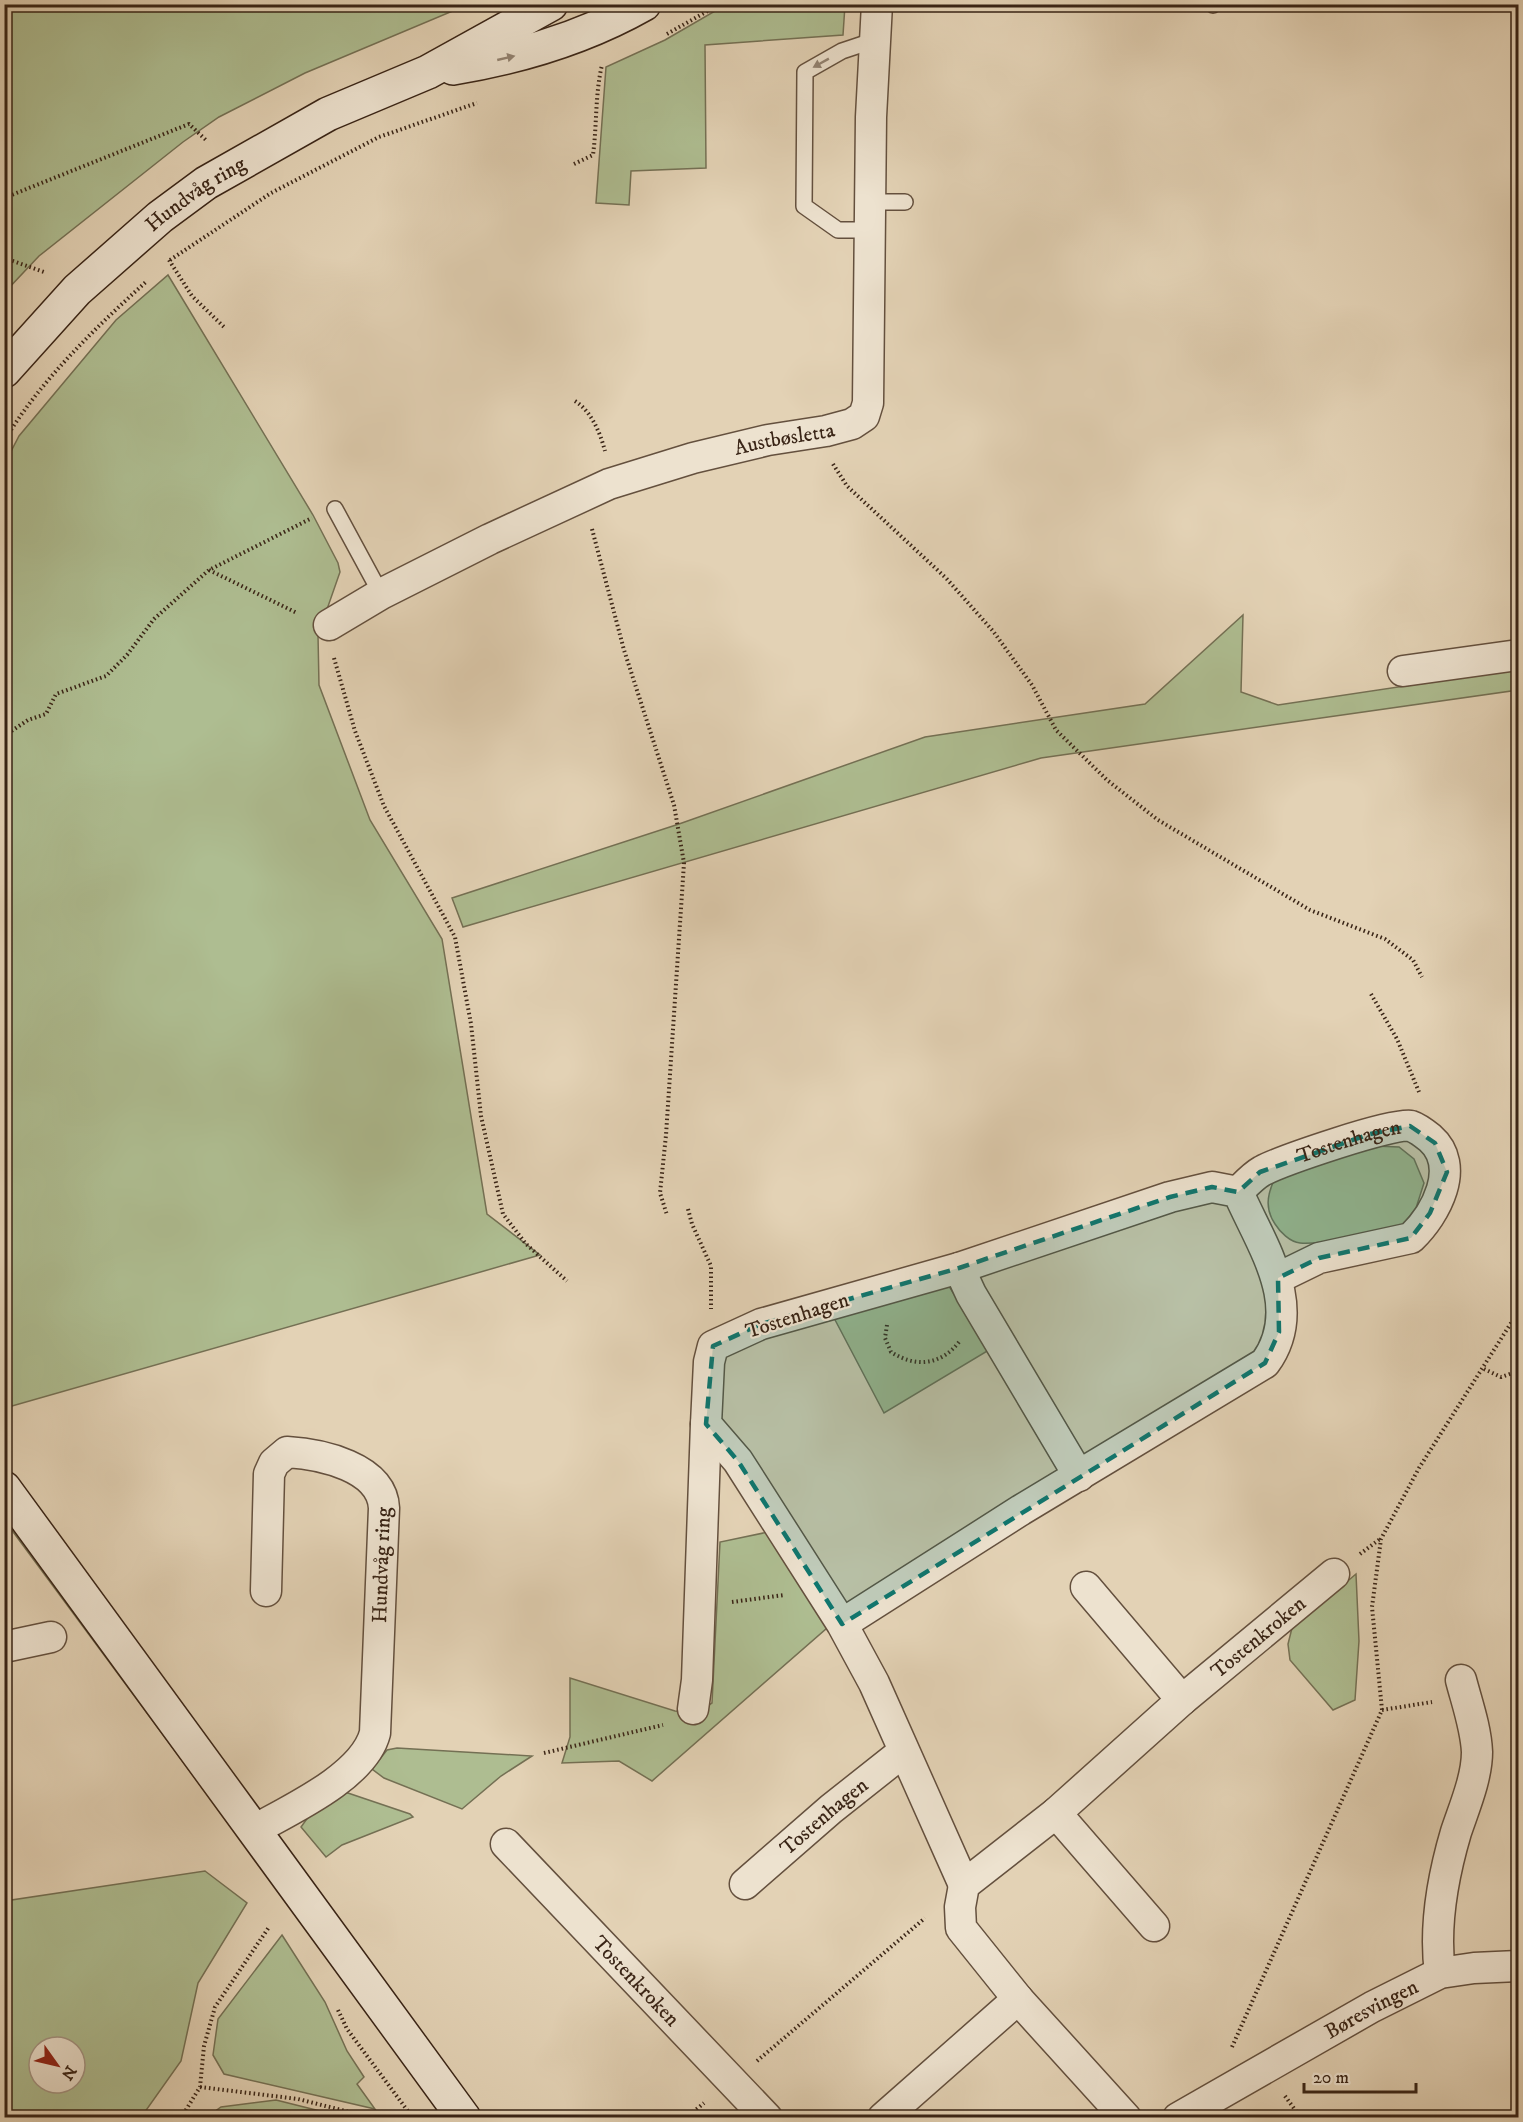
<svg xmlns="http://www.w3.org/2000/svg" width="1523" height="2122" viewBox="0 0 1523 2122" font-family="'IM FELL DW Pica',serif">
<rect width="100%" height="100%" fill="#e3d2b5"/>
<filter id="stains"><feTurbulence type="fractalNoise" baseFrequency=".00333" numOctaves="4"/><feColorMatrix values="0 0 0 0 .2 0 0 0 0 .09 0 0 0 0 .02 0 0 0 .5 -.17"/></filter>
<radialGradient id="worn" r=".72"><stop offset=".6" stop-color="#630" stop-opacity="0"/><stop offset="1" stop-color="#630" stop-opacity=".3"/></radialGradient>
<g fill="#aebd91" stroke="#747054" stroke-width="1.5" fill-rule="evenodd">
<path d="M5 4H467V5L305 73 219 117 183 142 39 256 5 292Z"/>
<path d="M727 4 845 5 843 35 705 45 706 168 631 171 629 205 596 203 606 67 665 40Z"/>
<path d="M168 275 313 515 338 563 340 572 318 635 319 685 370 820 442 939 487 1214 540 1255 5 1408 4 465 19 436 116 320Z"/>
<path d="M1243 615 1241 692 1278 705 1518 669V690L1041 758 463 927 452 898 679 824 925 737 1145 704Z"/>
<path d="M1375 1146 1399 1147 1414 1159 1424 1183 1416 1208 1402 1226C1376 1232 1325 1245 1300 1243 1290 1242 1280 1232 1275 1224 1265 1209 1267 1196 1274 1180Z"/>
<path d="M947 1283 989 1350 884 1413 833 1316Z"/>
<path d="M4 1509 226 1820 5 1521Z"/>
<path d="M773 1531 827 1628 652 1781 619 1761 562 1763 570 1737V1678L675 1711 698 1712 712 1703 720 1542Z"/>
<path d="M1356 1574 1359 1641 1355 1700 1333 1710 1290 1660 1288 1644 1292 1628Z"/>
<path d="M397 1748 532 1756 501 1776 462 1809 384 1778 372 1769 387 1750Z"/>
<path d="M342 1791 410 1814 413 1817 342 1845 326 1857 301 1827 314 1809Z"/>
<path d="M205 1871 247 1903 198 1983 181 2061 142 2116 5 2117V1901ZM39 2047H75V2083H39Z"/>
<path d="M282 1935 325 2002 347 2051 364 2077 357 2084 375 2109 224 2074 213 2055 218 2019Z"/>
<path d="M276 2100 344 2117H207L221 2107Z"/>
</g>
<g fill="none" stroke-linecap="round" stroke-linejoin="round">
<g stroke="#64503e" stroke-width="18">
<g id="lane">
<path d="M1213 5V4"/>
<path d="M870 202H905"/>
<path d="M870 230H838L804 206 805 72 842 51 875 40"/>
<path d="M335 509 381 594"/>
</g>
</g>
<g stroke="#64503e" stroke-width="33">
<g id="street">
<path id="s1" d="M329 625 381 594 490 539 609 484 693 458 768 440 826 431 852 424 864 416 868 403 871 117 877 4"/>
<path d="M1403 671 1518 655"/>
<path id="s2" d="M1238 1192C1245 1185 1253 1176 1262 1171 1281 1161 1393 1122 1411 1126 1417 1128 1425 1134 1430 1138 1462 1166 1436 1214 1411 1238L1319 1258 1278 1278"/>
<path d="M959 1268 971 1294 1079 1476"/>
<path d="M1086 1587 1182 1700"/>
<path d="M842 1624 1021 1510 1265 1363C1306 1307 1261 1245 1238 1192L1212 1187 1170 1197 959 1268 761 1324 713 1346 709 1362 706 1424 738 1461 842 1624 874 1683 964 1885"/>
<path d="M4 1647 51 1637"/>
<path d="M693 1709 697 1680 706 1424"/>
<path d="M1056 1813 1154 1926"/>
<path d="M254 1830C292 1809 364 1776 375 1733L384 1508C382 1467 321 1454 287 1452L274 1463 269 1474 266 1591"/>
<path id="s3" d="M506 1844 767 2118"/>
<path id="s4" d="M745 1884 831 1809 903 1752"/>
<path d="M1440 1973C1434 1928 1443 1876 1456 1832 1464 1808 1477 1778 1477 1752 1476 1728 1467 1703 1461 1680"/>
<path d="M883 2118 1018 1999"/>
<path id="s5" d="M1126 2118 1018 1999 961 1928 960 1907 964 1885 1056 1813 1182 1700 1334 1574"/>
<path id="s6" d="M1178 2118 1372 2007 1440 1973 1474 1968 1518 1966"/>
</g>
</g>
<g stroke="#392416" stroke-width="36">
<g id="secondary">
<path d="M453 68C520 57 584 38 644 4"/>
<path id="s7" d="M4 371 77 290 160 217 206 183 328 114 428 72 551 4"/>
<path d="M4 1488 464 2118"/>
</g>
</g>
<g stroke="#392416" stroke-width="4" stroke-dasharray="1.5 3" stroke-linecap="butt">
<path d="M667 34 720 4"/>
<path d="M574 164 593 155C597 125 595 94 602 65"/>
<path d="M4 198 189 124 207 141"/>
<path d="M4 258 44 272"/>
<path d="M169 260 192 296 224 327"/>
<path d="M170 260 271 193 379 137 477 103"/>
<path d="M575 401C591 411 600 432 605 451"/>
<path d="M4 441C40 381 95 328 147 281"/>
<path d="M833 464 847 486 946 578 993 631 1032 685 1056 730 1107 780 1158 820 1310 910 1385 939 1413 960 1422 977"/>
<path d="M592 529 624 650 674 805 684 863 666 1135 660 1193 667 1215"/>
<path d="M209 570 297 613"/>
<path d="M334 658 355 731 384 806 455 937 471 1024 481 1116 503 1214 526 1244 567 1281"/>
<path d="M4 736 28 720 46 714 56 694 106 676 127 655 154 619 209 570 312 518"/>
<path d="M1371 994 1397 1039 1419 1092"/>
<path d="M688 1209 692 1224 711 1266V1309"/>
<path d="M887 1325 885 1338 891 1352C916 1368 941 1365 959 1342"/>
<path d="M1484 1369 1501 1377 1518 1371"/>
<path d="M1360 1554 1380 1539"/>
<path d="M732 1602 784 1595"/>
<path d="M1382 1710 1432 1702"/>
<path d="M544 1753 663 1725"/>
<path d="M338 2010 347 2029 413 2118"/>
<path d="M1232 2047 1382 1710 1372 1607 1381 1539 1419 1468 1518 1312"/>
<path d="M757 2061 925 1918"/>
<path d="M200 2087 298 2099 373 2118"/>
<path d="M1285 2096 1301 2118"/>
<path d="M181 2118 200 2087 204 2046 215 2007 269 1927"/>
<path d="M686 2118 704 2103"/>
</g>
<use href="#lane" stroke="#ede2cf" stroke-width="15"/>
<use href="#street" stroke="#ede2cf" stroke-width="30"/>
<use href="#secondary" stroke="#ede2cf" stroke-width="33"/>
</g>
<defs><path id="oneway-solid" d="M-6-.8H1V-3.2L6.5 0L1 3.2V.8H-6Z" transform="scale(1.5)"/></defs>
<g fill="#938372">
<use href="#oneway-solid" transform="translate(506 58) rotate(-13)"/>
<use href="#oneway-solid" transform="translate(821 63) rotate(151)"/>
</g>
<path fill="#0f766e" fill-opacity="0.2" stroke="#0f766e" stroke-width="4.5" stroke-dasharray="12 8" stroke-linejoin="round" d="M1410 1126 1435 1143 1447 1172 1430 1213 1411 1238 1319 1258 1278 1278 1279 1332 1265 1363 842 1624 738 1461 706 1424 713 1346 761 1324 959 1268 1170 1197 1212 1187 1238 1192 1260 1172 1370 1134Z"/>
<g text-anchor="middle" stroke-width="4.5" stroke-linejoin="round" paint-order="stroke">
<g font-size="21" fill="#392416" stroke="#ede2cf">
<text dy="7" stroke="none"><textPath href="#s7" startOffset="262">Hundvåg ring</textPath></text>
<text dy="7" stroke="none"><textPath href="#s1" startOffset="495">Austbøsletta</textPath></text>
<text dy="7" stroke="none"><textPath href="#s2" startOffset="124">Tostenhagen</textPath></text>
<text transform="translate(797 1315) rotate(-18)" y="7">Tostenhagen</text>
<text transform="translate(381 1565) rotate(-88)" y="7">Hundvåg ring</text>
<text dy="7" stroke="none"><textPath href="#s5" startOffset="680">Tostenkroken</textPath></text>
<text dy="7" stroke="none"><textPath href="#s4" startOffset="104">Tostenhagen</textPath></text>
<text dy="7" stroke="none"><textPath href="#s3" startOffset="189">Tostenkroken</textPath></text>
<text dy="7" stroke="none"><textPath href="#s6" startOffset="222">Børesvingen</textPath></text>
</g>
</g>
<rect width="1523" height="2122" fill="none" stroke="#e3d2b5" stroke-width="24"/>
<rect x="6" y="6" width="1511" height="2110" fill="none" stroke="#392416" stroke-width="3"/>
<rect x="12" y="12" width="1499" height="2098" fill="none" stroke="#392416" stroke-width="1.5"/>
<g transform="translate(57 2065) rotate(124)"><circle r="28" fill="#ede2cf" stroke="#a59685" stroke-width="1.5"/>
<path d="M0-4.5L10 22L0 15L-10 22Z" fill="#8f2418"/>
<text y="-9" font-size="16" font-weight="bold" text-anchor="middle" fill="#392416">N</text>
</g>
<path d="M1304 2083v9h112v-9" fill="none" stroke="#392416" stroke-width="3"/>
<text x="1313" y="2083" font-size="18" fill="#392416" stroke="#ede2cf" stroke-width="4.5" paint-order="stroke">20 m</text>
<rect width="100%" height="100%" filter="url(#stains)"/>
<rect width="100%" height="100%" fill="url(#worn)"/>
</svg>
